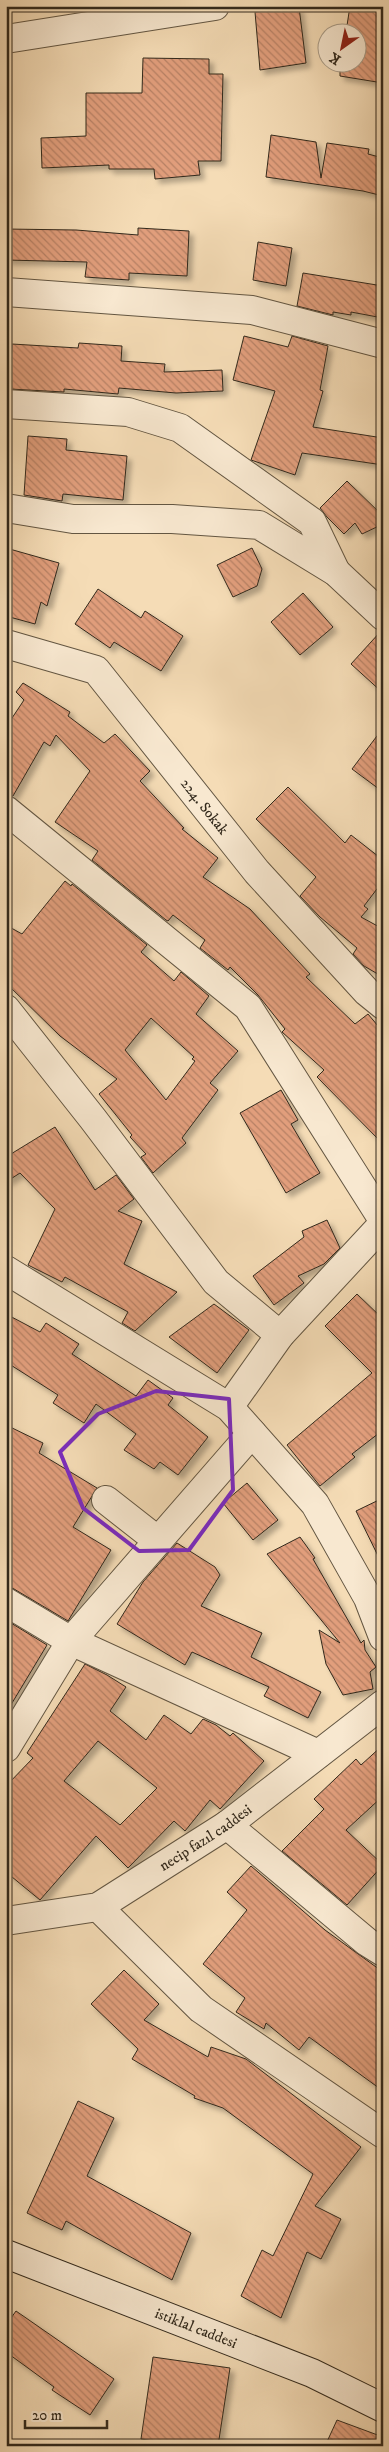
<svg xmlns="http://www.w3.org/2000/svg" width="389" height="2452" viewBox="0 0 389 2452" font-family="'IM FELL DW Pica',serif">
<defs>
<pattern id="building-back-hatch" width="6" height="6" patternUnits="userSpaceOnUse" patternTransform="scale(1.25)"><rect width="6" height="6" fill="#e19e7c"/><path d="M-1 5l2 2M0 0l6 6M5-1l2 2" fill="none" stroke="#b78165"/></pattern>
<filter id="shadow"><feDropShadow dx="4.5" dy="4.5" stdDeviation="2.5" flood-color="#0004"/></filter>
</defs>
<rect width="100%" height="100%" fill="#f5dcb6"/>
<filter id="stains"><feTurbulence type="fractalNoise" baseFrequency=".004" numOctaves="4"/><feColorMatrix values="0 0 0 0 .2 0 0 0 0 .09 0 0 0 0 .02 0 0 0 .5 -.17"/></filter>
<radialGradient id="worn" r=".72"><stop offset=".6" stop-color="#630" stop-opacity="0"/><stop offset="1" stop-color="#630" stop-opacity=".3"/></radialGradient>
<g fill="url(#building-back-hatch)" stroke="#32291c" fill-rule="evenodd" filter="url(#shadow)">
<path d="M350 6 383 10V83L340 76V62H356V32H346Z"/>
<path d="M299 7 306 63 260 70 255 12Z"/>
<path d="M143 58 209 59V74H223L221 161H198L200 175 155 179 154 169H109V165L42 168 41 138 86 136V93H142Z"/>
<path d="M271 135 316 142 321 178 327 143 369 149 368 154 383 158V196L363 191 266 177Z"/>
<path d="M138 228 189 231 187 276 129 273V280L85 277 87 262 6 260V229L76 230 138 235Z"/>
<path d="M258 242 292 248 286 286 253 280Z"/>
<path d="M303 273 383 286V318L351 312V315L333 312V315L297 306Z"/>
<path d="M244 336 288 347 292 336 328 346 320 390 323 391 313 427 383 438V465L302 453 295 475 251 460 275 391 233 380Z"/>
<path d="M79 343 122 346 121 361 165 364 164 372 222 370 223 391 176 393 119 388 118 394 64 389V392L10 389 12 344 78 348Z"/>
<path d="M28 436 67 439 66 450 127 456 123 500 63 494 62 501 24 495Z"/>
<path d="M347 481 383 516V524L362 534 355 523 344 534 327 517 320 508Z"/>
<path d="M6 548 59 563 47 606 41 602 35 624 6 616Z"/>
<path d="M252 548 262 569 257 586 233 597 217 565Z"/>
<path d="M98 589 141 618 145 611 183 636 161 671 114 642 110 648 75 624Z"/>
<path d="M303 593 333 627 300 655 271 622Z"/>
<path d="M381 631H383V693L351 664Z"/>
<path d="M23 683 70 712 68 716 104 743 115 734 150 771 140 781 184 828 182 829 218 858 203 877 250 909 310 974 306 977 355 1024 368 1014 383 1032V1144L317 1077 324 1070 282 1032 285 1029 258 995 230 967 228 970 200 948 205 940 173 915 168 921 166 920 92 860 98 851 55 822 90 771 56 735 50 746 44 742 13 796 6 795V727L24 700 16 692Z"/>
<path d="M383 728V792L352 769Z"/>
<path d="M288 787 345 843 351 835 383 860V881L364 906 368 909 361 917 383 929V977L364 966 353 954 357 948 320 917 300 896 316 877 256 819Z"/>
<path d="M65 881 71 886 72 884 147 945 141 952 174 981 181 972 209 996 196 1014 238 1051 210 1083 218 1090 182 1138 186 1143 153 1173 141 1157 146 1154 130 1137 132 1135 99 1094 117 1079 60 1036 6 983V925L22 934ZM151 1018 194 1057 192 1059 195 1061 166 1100 125 1050Z"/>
<path d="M281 1090 298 1120 291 1124 320 1173 286 1193 240 1113Z"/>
<path d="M55 1127 95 1190 116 1175 134 1199 118 1211 142 1221 124 1264 177 1292 135 1331 122 1323 128 1312 65 1277 62 1282 28 1265 55 1209 20 1173 6 1182V1157Z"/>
<path d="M327 1220 340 1248 324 1264 298 1276 304 1283 274 1305 253 1276 304 1237 302 1231Z"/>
<path d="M357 1294 383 1319V1430L352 1454 355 1457 320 1486 287 1445 372 1373 325 1326Z"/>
<path d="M214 1304 249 1330 217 1373 169 1337Z"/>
<path d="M6 1314 40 1332 46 1323 79 1344 72 1354 136 1396 148 1380 173 1398 168 1405 208 1437 178 1475 160 1462 154 1469 124 1450 136 1434 96 1404 84 1423 53 1403 58 1395 6 1362Z"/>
<path d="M6 1425 43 1443 39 1453 97 1488 73 1527 111 1550 68 1621 14 1589 6 1586Z"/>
<path d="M247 1483 278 1520 253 1540 223 1503Z"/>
<path d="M383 1498V1566L356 1511Z"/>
<path d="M300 1537 315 1558 313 1559 361 1643 364 1640 365 1650 376 1667 370 1672 373 1689 343 1695 326 1664 319 1630 340 1643 267 1554Z"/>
<path d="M177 1543 215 1567 220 1575 201 1606 262 1633 251 1657 321 1692 308 1718 264 1696 269 1687 192 1652 185 1665 117 1624 143 1582Z"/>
<path d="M6 1620 47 1645 6 1713Z"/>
<path d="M85 1664 107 1675 126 1687 110 1711 146 1740 164 1715 191 1734 203 1719 216 1725 230 1736 233 1733 264 1761 220 1809 210 1800 185 1831 174 1821 128 1868 96 1836 40 1900 6 1872V1786L33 1758 27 1753ZM98 1741 157 1788 120 1825 64 1781Z"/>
<path d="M383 1745V1796L346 1830 383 1865 347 1905 282 1851 324 1809 314 1799 356 1759 361 1765Z"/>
<path d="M251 1866 325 1930 383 1972V2091L309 2037 299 2050 266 2023 264 2029 236 2012 245 1998 203 1964 247 1910 227 1892Z"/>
<path d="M124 1970 159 2004 144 2020 208 2057 211 2047 246 2059 361 2147 315 2206 341 2219 321 2259 307 2252 281 2318 241 2296 262 2250 273 2256 313 2174 223 2108 194 2098 195 2096 132 2059 138 2049 91 2004Z"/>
<path d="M78 2101 114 2118 87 2176 191 2233 172 2280 66 2221 62 2230 27 2213Z"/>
<path d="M16 2311 114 2379 90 2415 52 2390 54 2387 6 2352V2325Z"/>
<path d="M153 2357 230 2368 218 2446H186L141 2439Z"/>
<path d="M337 2420 383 2437V2446H325Z"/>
</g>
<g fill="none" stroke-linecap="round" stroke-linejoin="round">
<g stroke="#635642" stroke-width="30">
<g id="minor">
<path d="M6 39 215 6"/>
<path d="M6 292 252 310 383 344"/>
<path d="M6 404 128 412 180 428 312 522 336 572"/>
<path d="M6 508 73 519H172L259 525 336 572 383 616"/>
<path id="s1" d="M6 644 96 670 257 872 367 992 383 1005"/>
<path d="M6 810 248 1007 383 1220"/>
<path d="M6 1009 93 1119 216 1282 280 1335"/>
<path d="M6 1270 229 1407 315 1504 368 1598 383 1637"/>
<path d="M229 1407 280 1335 383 1224"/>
<path d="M106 1500 157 1540"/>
<path d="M6 1602 71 1641 318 1754"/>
<path d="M6 1748 71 1641 252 1433"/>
<path d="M227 1825 367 1942 383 1952"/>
<path d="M98 1907 201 2009 383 2134"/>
</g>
</g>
<g stroke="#635642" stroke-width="30">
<g id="tertiary">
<path id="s2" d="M6 1921 98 1907 227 1825 383 1704"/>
</g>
</g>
<g stroke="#32291c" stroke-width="30">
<g id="secondary">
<path id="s3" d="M6 2254 312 2373 383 2408"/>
</g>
</g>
<use href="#minor" stroke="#f8e8d0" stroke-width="28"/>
<use href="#tertiary" stroke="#f8e8d0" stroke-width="28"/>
<use href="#secondary" stroke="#f8e8d0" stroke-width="28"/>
</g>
<path fill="none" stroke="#7b2cbf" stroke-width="4" stroke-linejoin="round" d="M156 1391 229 1399 233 1490 189 1550 139 1551 83 1508 60 1452 98 1414Z"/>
<g text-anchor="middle" stroke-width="4" stroke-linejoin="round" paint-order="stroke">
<g font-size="15" fill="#32291c" stroke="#f8e8d0">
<text dy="5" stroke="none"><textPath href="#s1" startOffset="268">224. Sokak</textPath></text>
<text dy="5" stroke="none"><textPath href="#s2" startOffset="221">necip fazıl caddesi</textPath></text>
<text dy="5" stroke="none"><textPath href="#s3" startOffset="204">istiklal caddesi</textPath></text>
</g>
</g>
<rect width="389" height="2452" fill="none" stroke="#f5dcb6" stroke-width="25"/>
<rect x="8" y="8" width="374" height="2437" fill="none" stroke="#32291c" stroke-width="2.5"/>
<rect x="12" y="12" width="364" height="2427" fill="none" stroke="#32291c"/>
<g transform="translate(342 48) rotate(213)"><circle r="24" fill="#f8e8d0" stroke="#a99c88"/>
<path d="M0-4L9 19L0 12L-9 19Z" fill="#8f2418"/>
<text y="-8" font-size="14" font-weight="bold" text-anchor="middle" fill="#32291c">K</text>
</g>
<path d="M25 2420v8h82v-8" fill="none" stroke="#32291c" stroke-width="2.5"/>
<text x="32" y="2420" font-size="15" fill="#32291c" stroke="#f8e8d0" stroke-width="4" paint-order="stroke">20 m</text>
<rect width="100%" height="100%" filter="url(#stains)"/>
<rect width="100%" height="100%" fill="url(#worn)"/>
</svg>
